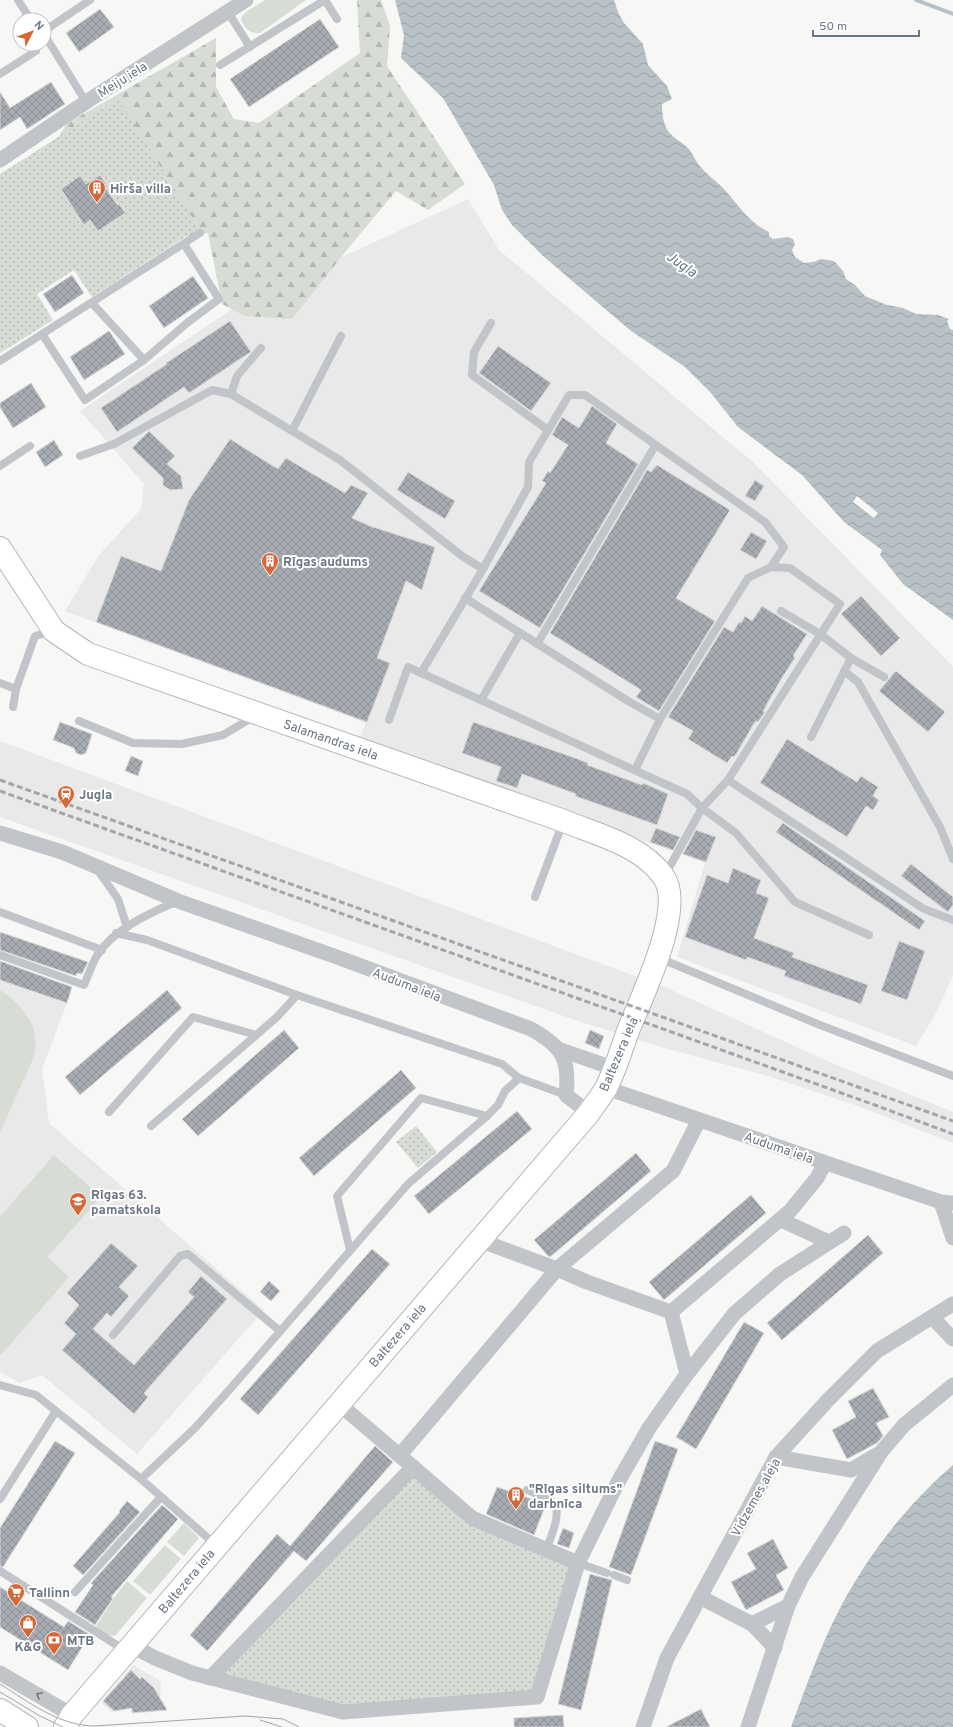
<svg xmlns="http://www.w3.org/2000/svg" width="953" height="1727" viewBox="0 0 953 1727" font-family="Overpass,sans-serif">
<defs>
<pattern id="forest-firs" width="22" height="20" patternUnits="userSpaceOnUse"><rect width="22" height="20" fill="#d7dcd5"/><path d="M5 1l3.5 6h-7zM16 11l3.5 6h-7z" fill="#b2b7b2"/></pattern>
<pattern id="park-dots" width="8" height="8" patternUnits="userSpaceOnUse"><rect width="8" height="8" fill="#d7dcd5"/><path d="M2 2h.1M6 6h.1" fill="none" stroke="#b2b7b2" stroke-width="1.8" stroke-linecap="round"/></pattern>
<pattern id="water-waves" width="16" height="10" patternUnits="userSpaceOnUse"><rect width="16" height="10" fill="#b8c1c6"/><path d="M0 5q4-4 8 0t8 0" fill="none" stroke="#9aa1a6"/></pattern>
<pattern id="building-cross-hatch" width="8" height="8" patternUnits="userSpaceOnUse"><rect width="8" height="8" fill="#a6acb2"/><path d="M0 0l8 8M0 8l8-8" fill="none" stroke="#8b9196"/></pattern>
</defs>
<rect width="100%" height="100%" fill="#f7f8f5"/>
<g fill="#e8e9e8">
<path d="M468 199 499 250 754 463 953 667V975L937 1011 916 1046 677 957 705 863 359 738 366 723 65 611 99 555 141 509 144 484 80 411 238 305Z"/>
<path d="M0 741 667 988 827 1061 953 1112V1143L858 1106 768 1076 657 1046 575 1020 0 817Z"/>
<path d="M0 980 67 1003 42 1069 49 1123 264 1310 137 1454 42 1375 20 1383 0 1372Z"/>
<path d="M133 1665 161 1681 160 1697 140 1707 112 1712 101 1703Z"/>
</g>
<g fill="#d7dcd5">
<path d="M265 0H306L260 33C250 34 243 28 241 18L246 12Z"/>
<path d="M0 990C18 1001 39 1024 35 1047 34 1059 28 1071 23 1081 15 1098 8 1115 0 1132Z"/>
<path d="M54 1155 101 1197 47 1257 69 1277 0 1356V1217Z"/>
<path d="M184 1523 199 1538 184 1556 167 1542Z"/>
<path d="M165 1545 181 1559 150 1595 133 1581Z"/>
<path d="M127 1581 147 1598 115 1636 107 1635 95 1628 113 1599Z"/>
</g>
<path fill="url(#forest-firs)" d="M357 0H381L390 26 387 66 465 184 428 210 396 191 346 251 292 319 245 316 222 304 208 233 170 238 39 175 66 124 216 38V87L234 119 259 123 360 53Z"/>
<g fill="url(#park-dots)">
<path d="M118 99 199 228 92 297 74 270 37 294 53 320 0 353V174Z"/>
<path d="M416 1126 437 1152 418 1168 396 1142Z"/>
<path d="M413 1474 472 1523 574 1566 534 1692 345 1708 219 1676Z"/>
</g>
<g fill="url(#water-waves)">
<path d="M395 0H614L618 12 624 23 643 44 648 65 667 86 672 99 662 104C662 114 663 123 668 131 674 139 682 142 689 149 693 154 695 160 699 165 706 174 715 180 723 188 737 203 750 224 769 232V236L773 239 788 237 793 239 795 244 792 250 795 257 804 263 814 262 821 259 834 261 843 271 846 279 855 285 865 296 887 305 903 308 916 314 938 315 949 319 947 321 950 329 953 330V620L903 584 880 555 882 550 844 522 802 475 738 427 711 393 685 367 631 331 543 256 512 225 502 210 494 185 443 98 401 58 404 35Z"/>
<path d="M953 1465V1727H791C805 1690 818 1652 836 1616 864 1560 905 1506 953 1465Z"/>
</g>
<path fill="#f7f8f5" d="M857 496 878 513 874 518 853 502Z"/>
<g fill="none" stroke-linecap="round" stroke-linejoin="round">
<path stroke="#b8c1c6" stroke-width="4" d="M916 0 953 14"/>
</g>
<g fill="url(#building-cross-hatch)" stroke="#d9d9d7">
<path d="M100 9 114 27 79 52 66 33Z"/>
<path d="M320 19 339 47 249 107 230 79Z"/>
<path d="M51 82 65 104 27 129 20 117 0 130V92L10 108Z"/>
<path d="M100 175 106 184 104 185 117 205 119 204 125 213 98 231 90 220 84 225 61 189 80 176 86 184Z"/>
<path d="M72 275 84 293 55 312 43 294Z"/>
<path d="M193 276 208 298 164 328 149 306Z"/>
<path d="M230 321 251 352 249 353 189 393 184 387 117 432 101 408 167 364 166 363Z"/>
<path d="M109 331 125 354 84 380 70 357Z"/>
<path d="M498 346 551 383 531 411 479 373Z"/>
<path d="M31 383 46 407 13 428 0 407V403Z"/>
<path d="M592 406 617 424 606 443 638 464 540 628 479 591 546 483 542 481 548 471 550 473 568 445 552 435 562 417 579 428Z"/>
<path d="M149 431 175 456 167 464 181 476 183 489 170 490 163 485V478L132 448Z"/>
<path d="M230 439 278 469 286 458 345 493 351 485 368 493 352 518 370 526 435 547 422 590 406 581 377 658 390 663 367 722 96 622 121 556 161 571 189 500Z"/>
<path d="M54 440 63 455 45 467 36 452Z"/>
<path d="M657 465 730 510 676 598 715 621 659 711 636 697 641 690 550 633 647 470 651 472Z"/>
<path d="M408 472 455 501 445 519 397 490Z"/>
<path d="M755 480 764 486 755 501 745 496Z"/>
<path d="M751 532 767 541 756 559 740 550Z"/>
<path d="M861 596 900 638 881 656 841 614Z"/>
<path d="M762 606 807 634 793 656 795 658 783 676 763 711 765 712 758 722 756 721 753 725 738 751 734 757 732 756 727 763 688 739 693 731 668 717 724 627 733 632 739 622 741 623 745 616 752 621Z"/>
<path d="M896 671 945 712 928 732 879 691Z"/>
<path d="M60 722 92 734 86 753 81 755 76 753 74 748 53 740Z"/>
<path d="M473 722 575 758 588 763 587 765 642 785 643 783 668 794 657 825 575 796 576 794 522 774 517 788 496 781 501 767 462 753Z"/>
<path d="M787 739 857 782 861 776 878 787 873 796 879 800 873 810 866 806 847 837 760 783Z"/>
<path d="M131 756 143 761 138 776 125 771Z"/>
<path d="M783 823 925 921 919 930 776 832Z"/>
<path d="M656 828 680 837 673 850 650 842Z"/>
<path d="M696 830 716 837 706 862 683 854Z"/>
<path d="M911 864 953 897V905L948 912 901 876Z"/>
<path d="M733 868 761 880 756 893 769 898 754 938 794 953 792 957 868 985 861 1004 784 976 786 971 747 957 746 960 685 937 707 875 728 883Z"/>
<path d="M0 932 88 962 82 974 77 973 76 976 0 950Z"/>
<path d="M899 941 925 951 907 1000 881 991Z"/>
<path d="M0 961 72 987 67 1003 0 980Z"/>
<path d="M167 990 182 1008 80 1095 65 1077Z"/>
<path d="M284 1030 299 1048 198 1136 182 1119Z"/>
<path d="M590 1030 604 1036 599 1049 585 1043Z"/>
<path d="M401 1070 416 1088 314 1176 299 1158Z"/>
<path d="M517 1111 532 1129 429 1214 414 1196Z"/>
<path d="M636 1153 651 1171 550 1257 548 1256 534 1240Z"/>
<path d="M751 1195 766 1213 664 1300 649 1282Z"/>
<path d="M868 1235 883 1253 782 1340 767 1323Z"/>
<path d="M111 1243 138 1266 119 1287 129 1296 111 1317 107 1313 93 1329 134 1365 194 1297 188 1292 201 1276 227 1299 144 1393 148 1397 134 1414 62 1350 76 1334 64 1323 79 1305 67 1293Z"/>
<path d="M372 1249 390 1264 258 1415 240 1399Z"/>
<path d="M269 1281 280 1291 271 1301 260 1292Z"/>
<path d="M744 1322 764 1333 696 1449 676 1437Z"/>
<path d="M873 1388 889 1417 876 1423 883 1436 877 1443 847 1459 832 1430 856 1417 848 1401Z"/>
<path d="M55 1441 75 1453 3 1567 0 1566V1528Z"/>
<path d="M655 1441 678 1449 631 1575 609 1567Z"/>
<path d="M375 1446 393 1462 306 1561 294 1551 207 1651 190 1635 277 1534 290 1546Z"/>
<path d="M497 1487 546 1504 534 1535 486 1514Z"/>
<path d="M127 1501 140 1512 83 1575 73 1566 120 1512 119 1511Z"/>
<path d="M162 1505 178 1519 111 1597 113 1598 95 1625 75 1612 93 1585 91 1583Z"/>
<path d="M563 1528 574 1533 569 1548 557 1544Z"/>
<path d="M773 1539 788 1568 776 1575 784 1590 746 1610 731 1582 756 1569 747 1553Z"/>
<path d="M590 1574 612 1580 581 1710 558 1704Z"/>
<path d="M0 1587 64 1627 68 1621 89 1634 84 1640 86 1641 68 1670 0 1627Z"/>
<path d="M131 1670 140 1679 142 1677 154 1688 167 1710 132 1713V1708L114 1711 103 1701Z"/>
<path d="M701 1709 710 1727H666Z"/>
<path d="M563 1715 564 1727H514V1718Z"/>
</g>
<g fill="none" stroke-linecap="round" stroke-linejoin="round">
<g stroke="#b2b6bb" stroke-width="24">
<path id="secondary" d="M0 548 54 631 88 654 564 821C598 835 641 845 663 876 686 906 643 994 630 1026 622 1046 616 1069 606 1088 601 1097 594 1105 589 1113L72 1715 65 1727"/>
</g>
<g stroke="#b4b7ba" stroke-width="24">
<path id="highway" d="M0 1710 27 1727"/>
</g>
<g stroke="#c1c4c8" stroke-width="8">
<path d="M18 0 31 20"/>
<path d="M228 12 250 47"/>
<path d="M44 31 90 0"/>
<path d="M44 34 86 102"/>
<path d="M220 65 325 0 337 19"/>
<path d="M0 74 36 51"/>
<path d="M92 303 144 360"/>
<path d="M491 323 474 352 472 375 548 430"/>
<path d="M42 334 85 400 144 360 187 323 219 299 184 244"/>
<path d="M0 361 200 233"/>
<path d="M231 394 237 376 261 348"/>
<path d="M292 431 341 336"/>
<path d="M80 456 114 444 212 390 231 394 340 460 462 556 483 569"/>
<path d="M0 466 30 446"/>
<path d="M465 598 628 701 660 719 635 770"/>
<path d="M781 611 820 634 851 658 884 677"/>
<path d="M537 644 655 446"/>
<path d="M844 671 858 682 940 827 953 859"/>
<path d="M421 673 483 569 528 487 529 462 569 395H585L765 522 784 547 771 567"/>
<path d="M0 683 16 689 35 636 53 631"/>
<path d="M481 700 520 633"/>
<path d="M13 707 16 689"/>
<path d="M660 719 748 578 771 567 790 568 840 604 728 780 702 808 664 877"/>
<path d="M389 720 408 667 687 794 702 808 736 833 795 902 869 935"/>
<path d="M79 721 133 743 182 744 223 735 255 716"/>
<path d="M811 737 851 658"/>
<path d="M728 780 924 909 953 920"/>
<path d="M97 869 118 899 127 927"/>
<path d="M535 897 563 822"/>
<path d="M0 912 102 950"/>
<path d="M116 933 147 940 297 995 502 1064 519 1078 566 1095"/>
<path d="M0 955 84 985C88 976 91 967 95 959 110 931 149 913 178 901"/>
<path d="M659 958 820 1025 953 1076"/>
<path d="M109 1112 193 1017 256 1035"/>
<path d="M151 1126 277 1017 297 995"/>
<path d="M350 1250 337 1196 421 1098 487 1116"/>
<path d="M113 1335 180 1256 188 1254 280 1331"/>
<path d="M0 1385 36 1395 141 1479 195 1428 230 1389 408 1184 487 1116 498 1105 505 1091 519 1078"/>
<path d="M141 1479 217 1546"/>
<path d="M527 1490C535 1494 547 1497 553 1502 563 1512 550 1539 546 1550"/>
<path d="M0 1499 56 1411"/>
<path d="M578 1563 607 1573"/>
<path d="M0 1571 126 1651"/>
<path d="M614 1575 627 1580"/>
<path d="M75 1592 161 1497"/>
</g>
<g stroke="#c1c4c8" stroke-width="15">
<path d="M0 160 89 100 246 0"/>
<path d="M0 833 62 852 178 901 337 957 531 1029C563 1047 570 1059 566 1095L589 1113"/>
<path d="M558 1049 613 1068"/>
<path d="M606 1088 941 1202 953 1203"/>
<path d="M941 1202 953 1238"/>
<path d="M781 1220 829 1242"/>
<path d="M479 1240 557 1269 587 1282 671 1312 687 1374"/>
<path d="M671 1312 790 1211 817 1178 825 1163"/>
<path d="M932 1317 953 1339"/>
<path d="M400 1455 557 1269 673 1171 699 1120"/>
<path d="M776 1457 851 1470 880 1453"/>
<path d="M413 1467 472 1518 578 1563"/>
<path d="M700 1597 752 1624 775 1648"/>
<path d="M752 1624 788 1606"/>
<path d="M132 1646 155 1658 192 1673 343 1712 537 1697 578 1563 618 1482 649 1428 687 1374 734 1314 780 1274 844 1233"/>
<path d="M0 1673 72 1715"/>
<path d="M210 1678 413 1467 338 1403"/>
<path d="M643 1727 667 1658 776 1457 828 1400 877 1351 953 1304"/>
<path d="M748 1727 788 1606 802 1577 881 1452 904 1425 953 1385"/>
</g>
<use href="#secondary" stroke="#fff" stroke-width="22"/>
<use href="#highway" stroke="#fff" stroke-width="22"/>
<g stroke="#a1a6ac" stroke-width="1">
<path d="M0 1684C29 1702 59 1726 95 1726L245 1716 283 1719 299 1727"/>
<path d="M0 1692 40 1716 63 1727"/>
<path d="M260 1720 282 1727"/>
</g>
<g stroke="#a1a6ac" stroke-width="3" stroke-dasharray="6 3" stroke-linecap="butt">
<path d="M0 780 953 1121"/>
<path d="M0 791 872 1104 953 1134"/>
</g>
</g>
<defs><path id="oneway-chevron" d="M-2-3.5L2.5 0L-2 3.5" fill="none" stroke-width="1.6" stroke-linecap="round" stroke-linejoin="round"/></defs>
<use stroke="#6a7683" href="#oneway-chevron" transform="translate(39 1695) rotate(-150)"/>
<defs>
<g id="building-pin" transform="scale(0.9)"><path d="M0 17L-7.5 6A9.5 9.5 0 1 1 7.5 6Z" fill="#d3683a" stroke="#fff"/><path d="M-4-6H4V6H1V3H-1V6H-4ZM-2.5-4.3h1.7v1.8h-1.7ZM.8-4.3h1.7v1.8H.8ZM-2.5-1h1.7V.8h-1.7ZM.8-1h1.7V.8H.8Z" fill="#fff"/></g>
<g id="station-pin" transform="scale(0.9)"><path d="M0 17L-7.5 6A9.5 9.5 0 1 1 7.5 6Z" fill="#d3683a" stroke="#fff"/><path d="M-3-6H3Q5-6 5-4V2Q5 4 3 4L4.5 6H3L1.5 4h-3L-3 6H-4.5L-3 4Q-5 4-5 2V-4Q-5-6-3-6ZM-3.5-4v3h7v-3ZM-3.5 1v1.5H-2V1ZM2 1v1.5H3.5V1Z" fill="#fff"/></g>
<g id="school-pin" transform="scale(0.9)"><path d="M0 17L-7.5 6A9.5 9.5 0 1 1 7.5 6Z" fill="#d3683a" stroke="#fff"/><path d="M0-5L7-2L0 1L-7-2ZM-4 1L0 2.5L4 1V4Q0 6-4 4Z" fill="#fff"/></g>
<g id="supermarket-pin" transform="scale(0.9)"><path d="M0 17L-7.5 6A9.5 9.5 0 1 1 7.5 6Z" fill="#d3683a" stroke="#fff"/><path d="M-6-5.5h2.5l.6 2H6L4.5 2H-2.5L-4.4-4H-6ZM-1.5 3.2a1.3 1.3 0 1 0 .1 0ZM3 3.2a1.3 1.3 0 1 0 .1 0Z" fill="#fff"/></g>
<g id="shop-pin" transform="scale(0.9)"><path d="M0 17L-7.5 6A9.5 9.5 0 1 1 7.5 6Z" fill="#d3683a" stroke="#fff"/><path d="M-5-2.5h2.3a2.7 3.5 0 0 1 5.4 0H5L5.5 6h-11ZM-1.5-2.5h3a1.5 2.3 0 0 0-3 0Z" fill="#fff"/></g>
<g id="bank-pin" transform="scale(0.9)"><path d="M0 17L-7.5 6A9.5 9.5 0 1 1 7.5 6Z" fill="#d3683a" stroke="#fff"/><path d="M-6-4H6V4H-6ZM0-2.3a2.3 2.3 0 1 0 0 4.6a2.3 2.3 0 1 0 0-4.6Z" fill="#fff"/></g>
</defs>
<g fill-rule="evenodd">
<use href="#building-pin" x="97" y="188"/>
<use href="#building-pin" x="270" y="561"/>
<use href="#station-pin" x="66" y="794"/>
<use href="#school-pin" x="78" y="1201"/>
<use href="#building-pin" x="516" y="1495"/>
<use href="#supermarket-pin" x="16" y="1592"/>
<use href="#shop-pin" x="28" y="1623"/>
<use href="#bank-pin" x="54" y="1640"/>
</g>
<g text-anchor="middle" stroke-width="4" stroke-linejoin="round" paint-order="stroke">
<g font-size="13" fill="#6a7683" stroke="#fff">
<text transform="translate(122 79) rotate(-32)" y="5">Meiju iela</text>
<text transform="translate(331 739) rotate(19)" y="5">Salamandras iela</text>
<text transform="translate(407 984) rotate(21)" y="5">Auduma iela</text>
<text transform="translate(618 1054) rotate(-67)" y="5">Baltezera iela</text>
<text transform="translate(779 1147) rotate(19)" y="5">Auduma iela</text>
<text transform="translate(397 1335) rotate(-49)" y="5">Baltezera iela</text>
<text transform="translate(755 1497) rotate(-61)" y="5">Vidzemes aleja</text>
<text transform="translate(186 1581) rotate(-50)" y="5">Baltezera iela</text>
</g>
<g font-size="13" font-weight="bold" fill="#6a7683" stroke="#fff" text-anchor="start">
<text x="110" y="193">Hirša villa</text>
<text x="283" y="566">Rīgas audums</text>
<text x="79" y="799">Jugla</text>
<text x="91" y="1199">Rīgas 63.<tspan x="91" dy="15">pamatskola</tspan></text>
<text x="529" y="1493">"Rīgas siltums"<tspan x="529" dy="15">darbnīca</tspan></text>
<text x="29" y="1597">Tallinn</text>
<text x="67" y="1645">MTB</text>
<text x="28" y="1651" text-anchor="middle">K&amp;G</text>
</g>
<g font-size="14" font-style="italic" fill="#65777f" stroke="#fff">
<text transform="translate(682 264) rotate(35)" y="5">Jugla</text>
</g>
</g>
<g transform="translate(32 32) rotate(48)"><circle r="19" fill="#ffffff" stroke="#c3c8cd"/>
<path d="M0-3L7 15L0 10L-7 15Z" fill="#d3683a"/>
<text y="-6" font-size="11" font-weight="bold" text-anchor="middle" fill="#6a7683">N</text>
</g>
<path d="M813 30v6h106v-6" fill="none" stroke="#6a7683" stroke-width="2"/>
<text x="819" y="30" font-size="12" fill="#6a7683" stroke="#ffffff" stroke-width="3" paint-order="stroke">50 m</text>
</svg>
